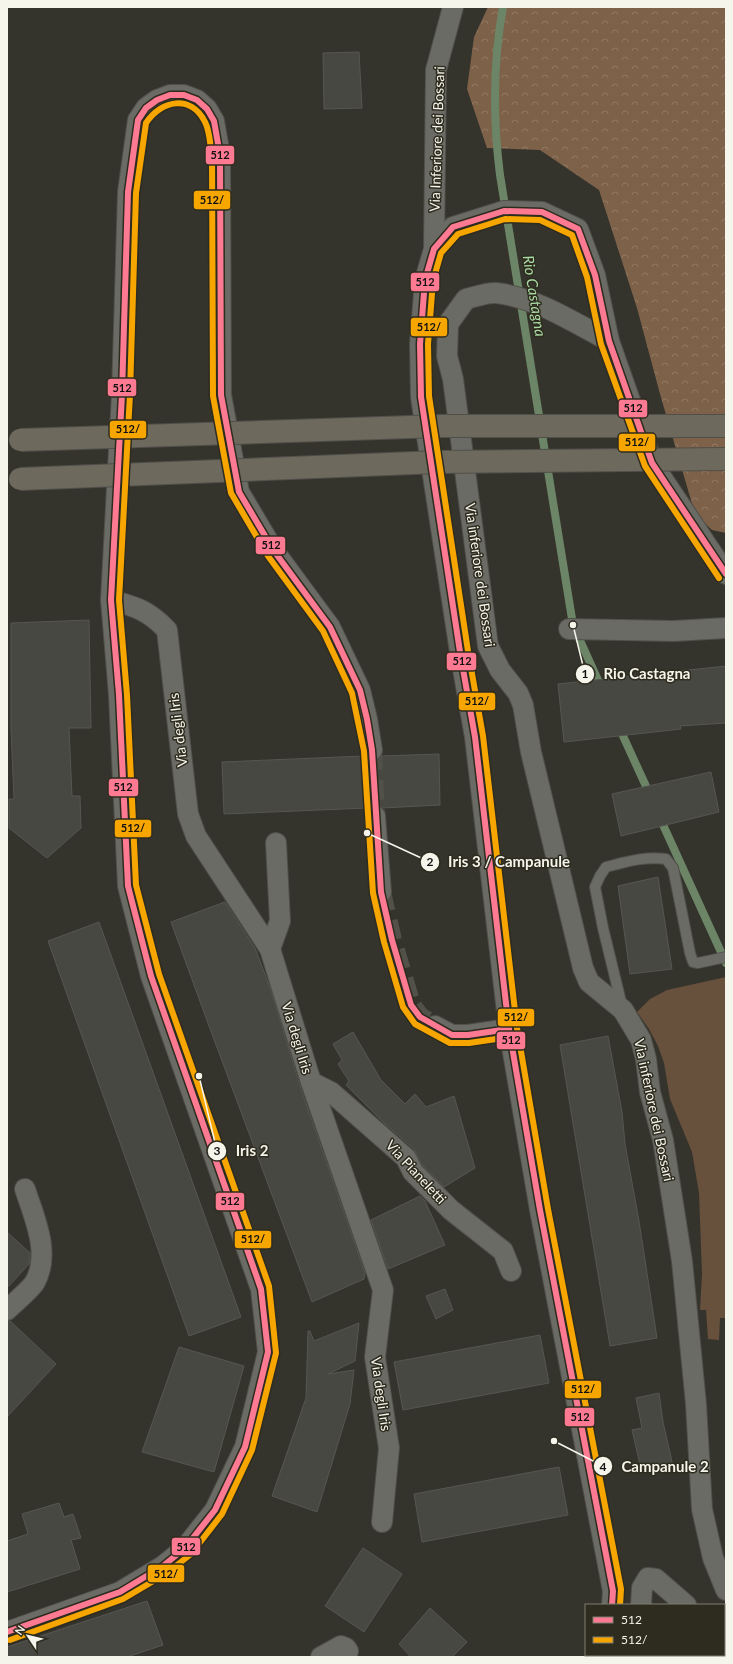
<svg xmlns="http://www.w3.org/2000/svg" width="733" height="1664" viewBox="0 0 733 1664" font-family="Lato,sans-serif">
<defs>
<pattern id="forest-crowns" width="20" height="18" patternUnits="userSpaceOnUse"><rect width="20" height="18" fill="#7e6149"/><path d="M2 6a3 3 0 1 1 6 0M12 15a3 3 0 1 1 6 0" fill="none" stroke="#917863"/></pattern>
</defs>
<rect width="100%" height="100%" fill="#34332c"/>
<path fill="#67503c" d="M726 977V1318H720L719 1340 708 1339 706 1310H700L702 1274 699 1193 692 1152 670 1099 664 1063 658 1046 649 1029 637 1012 650 999 667 990Z"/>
<path fill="url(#forest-crowns)" d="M488 7H726V533L712 530 695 514 660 394 637 308 599 190 540 150 487 148 467 89 474 37Z"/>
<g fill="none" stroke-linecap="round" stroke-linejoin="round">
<g stroke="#6b8566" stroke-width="8">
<path d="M503 7C493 62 493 120 500 175L573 625 602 689"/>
<path d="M618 725 650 795"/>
<path d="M659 816 726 963"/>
</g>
</g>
<g fill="#484843" stroke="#575751">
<path d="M359 52 362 108 324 109 323 53Z"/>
<path d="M89 620 91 728H69L72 796H80L81 828 47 858 9 828V799H14L11 729V623Z"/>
<path d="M726 666V723L680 726 681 729 564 742 558 684Z"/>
<path d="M439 754 440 805 382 808 374 805 367 808 224 814 222 762 363 756 368 761H373L379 759 382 756Z"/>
<path d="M711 772 719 812 621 836 612 794Z"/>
<path d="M658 877 672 969 630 974 618 886Z"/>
<path d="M225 902 255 948 271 990 300 1086 365 1273 364 1279 312 1302 209 1026 171 922Z"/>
<path d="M99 922 241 1317 189 1336 48 941Z"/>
<path d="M353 1032 381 1080 405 1104 415 1094 426 1107 454 1096 475 1168 444 1187 422 1165 414 1149 385 1124 346 1085 349 1081 338 1064 342 1060 333 1044Z"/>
<path d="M608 1036 622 1112 625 1144 639 1221 657 1338 610 1346 560 1045Z"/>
<path d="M420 1196 425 1201 445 1245 388 1269 371 1220Z"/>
<path d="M7 1232 30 1253V1258L29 1264 7 1288Z"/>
<path d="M445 1289 453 1310 436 1319 426 1296Z"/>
<path d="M7 1321H10L56 1364 7 1417Z"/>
<path d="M359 1323 355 1361 328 1374 354 1370 350 1404 317 1512 272 1496 306 1398 308 1331H310L314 1341Z"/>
<path d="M540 1335 549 1383 403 1410 394 1362Z"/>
<path d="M179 1347 244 1366 214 1472 142 1452Z"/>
<path d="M659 1393 663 1422 673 1466 642 1473 632 1430 642 1428 636 1398Z"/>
<path d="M559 1467 568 1515 422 1542 414 1494Z"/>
<path d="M59 1503 64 1517 73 1514 81 1538 71 1540 80 1569 7 1592V1541L28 1534 22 1514Z"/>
<path d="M363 1548 402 1574 364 1632 325 1606Z"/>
<path d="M147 1601 163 1645 127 1657H7V1647Z"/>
<path d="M430 1608 467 1642 452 1657H411L399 1644Z"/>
</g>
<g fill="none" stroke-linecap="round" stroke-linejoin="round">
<g stroke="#515049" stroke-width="20" stroke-dasharray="20 10" stroke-linecap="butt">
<path d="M372 750 375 816"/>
<path d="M381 892 392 940 411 1005 420 1017 435 1026"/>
</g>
<g stroke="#504f49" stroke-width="12">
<path id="service" d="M622 1006 603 928 595 887 600 876 606 867C626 862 645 856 666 859L673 868 690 953 693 962 698 963 726 957"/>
</g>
<g stroke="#504f49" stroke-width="22">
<g id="minor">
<path d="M434 249 436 70 453 7"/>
<path d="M609 341C575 323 535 297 496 293 487 292 475 297 466 299L448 324 447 356 453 379 488 646 500 670 518 693 523 705 531 752 583 968 589 982 623 1010 641 1040 646 1059 650 1092 663 1140 682 1261 696 1404 702 1509 713 1558 726 1590"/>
<path d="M111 600C136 607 148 610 167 630L188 814 196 836 270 949 311 1082 383 1290 375 1357 389 1448 382 1522"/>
<path d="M569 629 674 631 726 628"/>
<path d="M375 816 381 892"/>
<path d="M270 949 280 921 276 843"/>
<path d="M435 1026 452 1035H468L509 1029"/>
<path d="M311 1082 331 1092 406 1158 413 1172 451 1210 503 1251 511 1271"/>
<path d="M7 1310C14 1303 31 1289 35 1282 51 1253 34 1217 25 1189"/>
<path d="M612 1605 613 1591 540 1210 509 1029 475 737 460 652 421 397 420 344 425 280 434 249 453 227 504 211 542 212 578 229 595 275 609 341 652 463 726 574"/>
<path d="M641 1605 642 1588 648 1578 656 1579 686 1605"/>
<path d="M7 1632 120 1592 163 1566 185 1548 215 1510 245 1447 268 1352 261 1289 151 976 128 886 119 695 111 600 122 394 128 192 138 120 146 108 157 100 170 95H184L197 100 207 109 214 121 220 155 221 395 239 492 274 551 330 627 360 690 367 719 372 750"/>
<path d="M724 1634 726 1635"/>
<path d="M321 1657 341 1646 346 1648 348 1651 346 1657"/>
<path d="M605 1657V1655"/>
<path d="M634 1657 635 1655"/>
</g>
</g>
<use href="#service" stroke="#6b6b66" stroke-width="10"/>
<use href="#minor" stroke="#6b6b66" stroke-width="20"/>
<g stroke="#504f49" stroke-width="24" stroke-linecap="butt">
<g id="motorway-bridge">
<path d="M20 440 440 426H726"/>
<path d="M20 479 438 462 726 459"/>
</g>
</g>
<use href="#motorway-bridge" stroke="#6e695d" stroke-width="22"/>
<g stroke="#2e2c1f" stroke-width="9">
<g id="bus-1">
<path d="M612 1605 613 1591 540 1210 509 1029 475 737 460 652 421 397 420 344 425 280 434 249 453 227 504 211 542 212 578 229 595 275 609 341 652 463 726 574"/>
<path d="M7 1632 120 1592 163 1566 185 1548 215 1510 245 1447 268 1352 261 1289 151 976 128 886 119 695 111 600 122 394 128 192 138 120 146 108 157 100 170 95H184L197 100 207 109 214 121 220 155 221 395 239 492 274 551 330 627 360 690 367 719 372 750 381 892 392 940 411 1005 420 1017 452 1035H468L509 1029"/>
</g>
</g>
<g stroke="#2e2c1f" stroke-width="9">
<g id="bus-2">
<path d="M620 1605 621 1589 548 1209 517 1028 483 736 468 651 429 396 428 344 433 281 441 253 458 234 505 219 540 220 572 235 587 277 601 344 645 466 719 578"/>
<path d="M10 1640 123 1599 167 1573 191 1554 222 1514 252 1450 276 1353 269 1286 159 974 136 885 127 695 119 600 130 394 136 193 146 123C161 100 191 94 205 122 210 131 210 145 212 156L213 396 231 493 268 556 323 631 352 693 364 751 373 893 384 942 403 1007 415 1024 450 1043H469L510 1037"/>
</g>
</g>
<use href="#bus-1" stroke="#fe7a93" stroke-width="6"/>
<use href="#bus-2" stroke="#f7a600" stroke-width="6"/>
</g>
<g text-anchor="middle" stroke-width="3" stroke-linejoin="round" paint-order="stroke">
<g font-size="14" fill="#f6f5ec" stroke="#2e2c1f">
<text transform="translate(437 139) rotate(-88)" y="5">Via Inferiore dei Bossari</text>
<text transform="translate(480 575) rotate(82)" y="5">Via inferiore dei Bossari</text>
<text transform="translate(178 730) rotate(-97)" y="5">Via degli Iris</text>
<text transform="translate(297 1038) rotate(73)" y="5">Via degli Iris</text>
<text transform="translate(654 1110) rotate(78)" y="5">Via inferiore dei Bossari</text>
<text transform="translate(416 1172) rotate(47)" y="5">Via Pianeletti</text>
<text transform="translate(381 1394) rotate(82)" y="5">Via degli Iris</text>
</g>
<g font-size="15" font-style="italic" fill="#abdba5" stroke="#2e2c1f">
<text transform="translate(534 296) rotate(81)" y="5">Rio Castagna</text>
</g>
</g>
<path fill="none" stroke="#f6f5ec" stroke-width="1.5" d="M573 625L585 674M367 833L430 862M199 1076L217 1151M554 1441L603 1466"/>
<g fill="#f6f5ec" stroke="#2e2c1f" stroke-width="1.5">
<circle cx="573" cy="625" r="4"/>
<circle cx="367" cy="833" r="4"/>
<circle cx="199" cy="1076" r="4"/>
<circle cx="554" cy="1441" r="4"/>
<circle cx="585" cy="674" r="10"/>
<circle cx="430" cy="862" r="10"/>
<circle cx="217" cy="1151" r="10"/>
<circle cx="603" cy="1466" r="10"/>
</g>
<g font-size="12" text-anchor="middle" font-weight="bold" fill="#111">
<text x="585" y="678">1</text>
<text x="430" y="866">2</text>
<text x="217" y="1155">3</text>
<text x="603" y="1471">4</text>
</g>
<g font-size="15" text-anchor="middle" font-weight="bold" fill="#f6f5ec" stroke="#2e2c1f" stroke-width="3" stroke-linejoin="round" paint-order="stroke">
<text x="647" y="679">Rio Castagna</text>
<text x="509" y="867">Iris 3 / Campanule</text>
<text x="252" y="1156">Iris 2</text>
<text x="665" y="1472">Campanule 2</text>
</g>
<g stroke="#2e2c1f" stroke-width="1.5">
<rect x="205" y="145" width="30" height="20" rx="4" fill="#fe7a93"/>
<rect x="193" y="190" width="38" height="20" rx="4" fill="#f7a600"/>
<rect x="410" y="272" width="30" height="20" rx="4" fill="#fe7a93"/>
<rect x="410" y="317" width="38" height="20" rx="4" fill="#f7a600"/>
<rect x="107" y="378" width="30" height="19" rx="4" fill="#fe7a93"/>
<rect x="618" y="399" width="30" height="19" rx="4" fill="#fe7a93"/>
<rect x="109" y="420" width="38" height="19" rx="4" fill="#f7a600"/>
<rect x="618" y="433" width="38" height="19" rx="4" fill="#f7a600"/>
<rect x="255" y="536" width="31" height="19" rx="4" fill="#fe7a93"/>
<rect x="446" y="652" width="31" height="19" rx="4" fill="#fe7a93"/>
<rect x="458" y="692" width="38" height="19" rx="4" fill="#f7a600"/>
<rect x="108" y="778" width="31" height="19" rx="4" fill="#fe7a93"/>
<rect x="114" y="819" width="38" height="19" rx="4" fill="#f7a600"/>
<rect x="497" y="1008" width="38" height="19" rx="4" fill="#f7a600"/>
<rect x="496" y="1031" width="30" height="19" rx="4" fill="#fe7a93"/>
<rect x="215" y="1192" width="30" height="19" rx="4" fill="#fe7a93"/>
<rect x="234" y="1230" width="38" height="19" rx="4" fill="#f7a600"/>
<rect x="564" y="1380" width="38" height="19" rx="4" fill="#f7a600"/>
<rect x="564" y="1407" width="31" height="20" rx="4" fill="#fe7a93"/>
<rect x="171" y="1537" width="30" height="19" rx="4" fill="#fe7a93"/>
<rect x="147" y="1564" width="38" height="19" rx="4" fill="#f7a600"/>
</g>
<g font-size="11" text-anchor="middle" font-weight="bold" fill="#111">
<text x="220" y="159">512</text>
<text x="212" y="204">512/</text>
<text x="425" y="286">512</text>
<text x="429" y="331">512/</text>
<text x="122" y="392">512</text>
<text x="633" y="412">512</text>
<text x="128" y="433">512/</text>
<text x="637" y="446">512/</text>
<text x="271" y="549">512</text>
<text x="462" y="665">512</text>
<text x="477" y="705">512/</text>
<text x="123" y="791">512</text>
<text x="133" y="832">512/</text>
<text x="516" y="1021">512/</text>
<text x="511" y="1044">512</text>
<text x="230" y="1205">512</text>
<text x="253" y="1243">512/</text>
<text x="583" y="1393">512/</text>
<text x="580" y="1421">512</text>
<text x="186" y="1551">512</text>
<text x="166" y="1578">512/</text>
</g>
<rect width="733" height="1664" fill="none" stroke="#f6f5ec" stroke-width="16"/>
<rect x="585" y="1604" width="140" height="52" fill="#2e2c1f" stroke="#7e7c71"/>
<rect x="593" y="1617" width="20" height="6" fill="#fe7a93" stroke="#7e7c71"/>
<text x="621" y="1624" font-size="12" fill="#f6f5ec">512</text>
<rect x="593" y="1637" width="20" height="6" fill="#f7a600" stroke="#7e7c71"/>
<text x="621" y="1644" font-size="12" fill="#f6f5ec">512/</text>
<g transform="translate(28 1636) rotate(305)" stroke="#2e2c1f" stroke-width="3" paint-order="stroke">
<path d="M0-3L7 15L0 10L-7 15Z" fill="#f6f5ec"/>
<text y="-6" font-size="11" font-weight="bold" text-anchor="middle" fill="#f6f5ec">N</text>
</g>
</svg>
